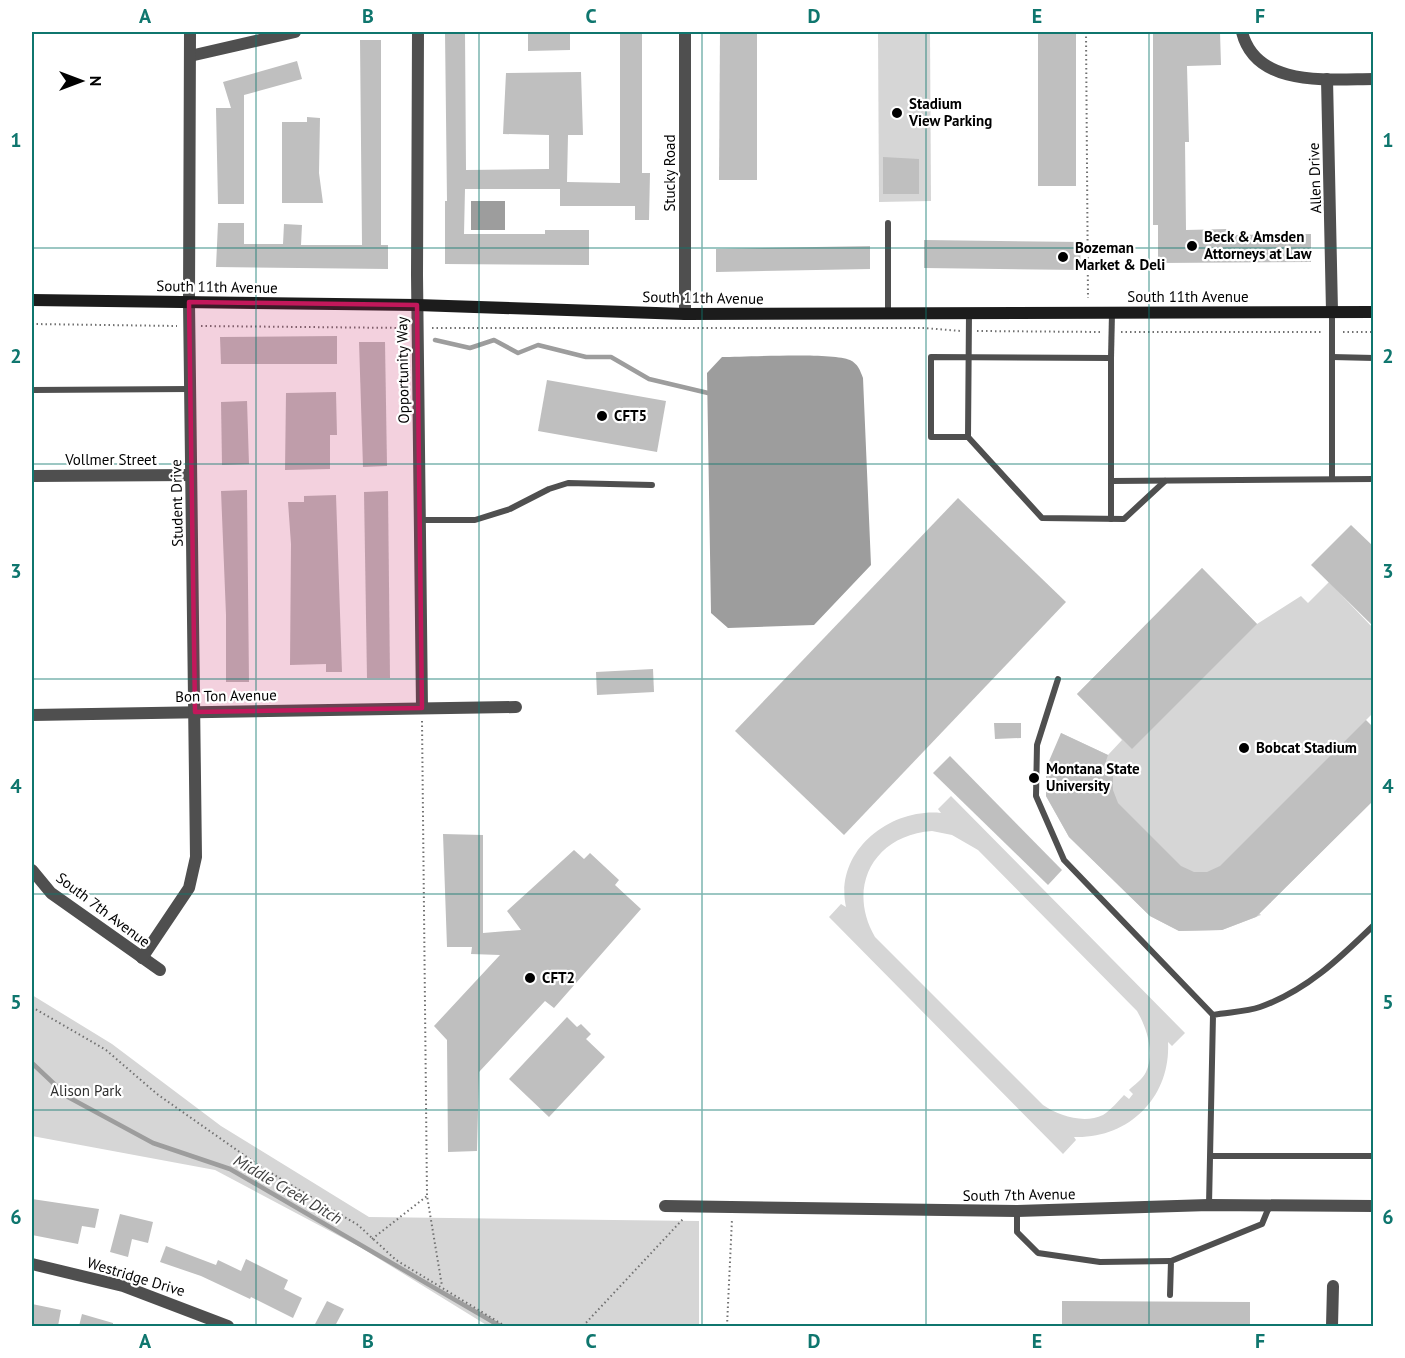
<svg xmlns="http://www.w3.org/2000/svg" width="1405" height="1358" viewBox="0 0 1405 1358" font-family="'PT Sans',sans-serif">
<rect width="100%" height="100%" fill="#fff"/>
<g fill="#d6d6d6" fill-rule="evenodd">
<path d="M878 32H930L931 201 879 202Z"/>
<path d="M1202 568 1257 624 1301 596 1308 603 1329 582 1373 628V713L1366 720 1373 800 1270 903 1240 873 1230 882 1261 915 1222 930 1179 931 1150 916 1069 837 1046 796 1061 733 1108 755 1122 740 1077 694Z"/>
<path d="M951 796 1185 1033 1172 1046 1168 1042C1171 1097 1129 1139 1074 1137L1076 1140 1063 1154 829 917 841 904 846 907C834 852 889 808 941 813L938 809ZM932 831 952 835 978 850 1137 1011C1147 1028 1155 1053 1146 1072 1143 1079 1134 1085 1129 1090L1133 1094 1129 1099 1124 1095C1118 1101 1111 1110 1103 1115 1084 1124 1059 1116 1043 1105L875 937C846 887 874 835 932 831Z"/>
<path d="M32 995 112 1044 221 1126 369 1217 699 1221V1326H488L360 1247 215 1170 32 1136Z"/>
</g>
<g fill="#9d9d9d">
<rect x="471" y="201" width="34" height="29"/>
<path d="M722 357C747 357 831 352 850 360 858 364 860 370 863 378L871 565 814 625 728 628 711 613 707 373Z"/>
</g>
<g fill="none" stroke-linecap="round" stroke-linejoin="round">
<g stroke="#9d9d9d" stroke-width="4.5">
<path d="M435 340 470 348 494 340 518 353 538 345 586 357H611L649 379 708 393"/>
<path d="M32 1063 68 1097 153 1143 230 1169 500 1326"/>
</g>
</g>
<g fill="#bfbfbf">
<path d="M445 32H465L466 170 549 169V135L503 134 506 73 581 72 583 135H568L567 182 620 183V32H642V173H650L649 220H635V206H560V189H465L464 234H545V230H589V265L445 264V201H447Z"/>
<path d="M528 32H570V50L528 51Z"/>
<path d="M720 32H757V180H719Z"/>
<rect x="1038" y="32" width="38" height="154"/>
<path d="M1153 32H1220L1221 65 1187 66 1189 142H1185L1186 230 1227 229V235L1311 234V262L1158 263V225H1153Z"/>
<path d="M360 40H381V245H388V269L216 267 218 223H244V244H283L284 224 302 225 301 245H362Z"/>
<path d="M297 61 302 79 244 95V204H218L216 108H231L223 82Z"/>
<path d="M307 117 320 118 319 173 323 203H282V122H307Z"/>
<path d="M883 157 919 159V194H883Z"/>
<path d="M924 240 1081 242 1080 270 924 268Z"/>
<path d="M870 246V269L716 272V249Z"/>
<path d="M337 336V364H221L220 337Z"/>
<path d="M359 342H385L387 466 363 467Z"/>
<path d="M547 380 666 401 657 452 538 431Z"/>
<path d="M336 392 337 435H330V469L285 470 286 393Z"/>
<path d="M247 401 249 464 222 465 221 402Z"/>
<path d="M247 490 249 682H226V615L221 491Z"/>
<path d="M388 491 390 678H367L364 492Z"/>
<path d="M336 495 342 672H326V664L290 665 291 544 288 502H304V496Z"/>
<path d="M958 498 1066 602 844 835 735 731Z"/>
<path d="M1351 525 1374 547V627L1311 565Z"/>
<path d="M1202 568 1257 624 1132 749 1077 694Z"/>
<path d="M653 669 654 692 597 695 596 672Z"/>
<path d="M1366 720 1374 728V800L1256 917 1222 930 1179 931 1150 916 1069 837 1046 796V768L1061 733 1108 755 1102 773 1113 774V790L1118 803 1181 866 1194 872H1207L1220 866Z"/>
<path d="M994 723H1021V738L995 739Z"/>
<path d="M950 756 1062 870 1048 885 933 773Z"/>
<path d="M443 834 483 835V933L521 930 507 911 574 850 584 859 590 853 619 880 615 885 641 909 554 1008 545 1001 479 1072 477 1151 448 1152 447 1040 434 1026 500 955 471 954 472 947H447Z"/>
<path d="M567 1017 577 1027 581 1024 591 1034 586 1039 605 1057 549 1117 509 1079Z"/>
<path d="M32 1199 99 1209 95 1228 82 1226 78 1244 32 1235Z"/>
<path d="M120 1214 153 1222 148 1243 132 1239 128 1257 110 1252Z"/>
<path d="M166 1246 216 1265 218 1260 241 1271 246 1259 288 1280 284 1289 302 1298 293 1318 251 1297 250 1299 201 1276 160 1262Z"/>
<path d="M327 1301 344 1309 335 1326H314Z"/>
<path d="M1062 1301 1250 1302V1326H1062Z"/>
<path d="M32 1304 61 1310 58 1326 32 1325Z"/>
<path d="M82 1314 113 1323V1326H79Z"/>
</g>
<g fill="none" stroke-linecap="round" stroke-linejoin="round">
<g stroke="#717171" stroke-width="2" stroke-dasharray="1.5 3" stroke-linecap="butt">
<path d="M1086 32 1088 298"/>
<path d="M32 324 177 326"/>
<path d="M201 326 405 328"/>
<path d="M432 328H924L960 331"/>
<path d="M977 331 1101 332"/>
<path d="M1121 332H1323"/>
<path d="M1343 332H1374"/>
<path d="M422 721 427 1196 442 1286"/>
<path d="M32 1007 106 1050 157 1094 261 1167 358 1225 396 1260 505 1326"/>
<path d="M372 1239 427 1196"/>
<path d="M583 1326 683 1219"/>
<path d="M727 1326 732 1219"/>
</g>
<g stroke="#4f4f4f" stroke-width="6">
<path d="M888 223V313"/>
<path d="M1332 311V479"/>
<path d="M969 313 968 437 1042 518 1124 519 1165 481"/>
<path d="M1332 357 1374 358"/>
<path d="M1111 358 1112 313"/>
<path d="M32 390 190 389"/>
<path d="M968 437H931V357L1111 358V519"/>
<path d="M1111 481 1374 479"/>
<path d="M420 520H475L510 509 549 489 568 483 652 485"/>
<path d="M1058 679 1037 745 1036 796 1064 860 1213 1015"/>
<path d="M1211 1156H1374"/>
<path d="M1209 1205 1213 1015C1228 1012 1246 1012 1260 1007 1306 991 1340 958 1374 925"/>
<path d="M1017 1211V1232L1038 1253 1100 1262 1171 1261"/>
<path d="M1170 1295 1171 1261 1262 1224 1269 1207"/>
</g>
<g stroke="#4f4f4f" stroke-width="12">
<path d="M418 32 417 275 422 708"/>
<path d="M685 32V314"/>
<path d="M1242 32C1256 88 1329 79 1374 79"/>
<path d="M190 56 295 32"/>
<path d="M1327 79 1332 311"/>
<path d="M32 476 191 475"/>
<path d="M32 715 516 707"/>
<path d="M32 870 51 893 160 970"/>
<path d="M142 958 189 888 196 857 189 302 190 32"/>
<path d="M665 1206 1017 1211 1209 1205 1374 1206"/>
<path d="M32 1264 123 1286 228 1326"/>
<path d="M1332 1326 1333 1286"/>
</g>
<path stroke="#1c1c1c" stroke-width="12" d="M32 300 417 305 685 314 1374 312"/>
</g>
<path fill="#c2185b" fill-opacity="0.2" stroke="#c2185b" stroke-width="4.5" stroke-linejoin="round" d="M189 302 417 305 422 708 195 712Z"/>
<path fill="none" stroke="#0f766e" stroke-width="1.5" stroke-opacity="0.55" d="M256 32V1326M479 32V1326M702 32V1326M926 32V1326M1149 32V1326M32 248H1374M32 464H1374M32 679H1374M32 894H1374M32 1110H1374"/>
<g fill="#000" stroke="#fff" stroke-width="2">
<circle cx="897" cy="113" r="6"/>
<circle cx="1192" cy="246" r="6"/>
<circle cx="1063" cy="257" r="6"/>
<circle cx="602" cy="416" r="6"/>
<circle cx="1244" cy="748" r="6"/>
<circle cx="1034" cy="778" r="6"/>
<circle cx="530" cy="978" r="6"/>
</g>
<g text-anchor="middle" stroke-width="4.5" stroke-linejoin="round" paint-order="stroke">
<g font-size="15" font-weight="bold" fill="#000" stroke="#fff" text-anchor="start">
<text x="909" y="109">Stadium<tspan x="909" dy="17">View Parking</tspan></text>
<text x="1204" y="242">Beck &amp; Amsden<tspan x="1204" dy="17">Attorneys at Law</tspan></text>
<text x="1075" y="253">Bozeman<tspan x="1075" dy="17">Market &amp; Deli</tspan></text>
<text x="614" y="421">CFT5</text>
<text x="1256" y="753">Bobcat Stadium</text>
<text x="1046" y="774">Montana State<tspan x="1046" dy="17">University</tspan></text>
<text x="542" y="983">CFT2</text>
</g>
<g font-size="15" fill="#000" stroke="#fff">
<text transform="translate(670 173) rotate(-90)" y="5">Stucky Road</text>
<text transform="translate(1315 178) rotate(-92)" y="5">Allen Drive</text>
<text transform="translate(217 287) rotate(1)" y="5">South 11th Avenue</text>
<text x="1188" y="302">South 11th Avenue</text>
<text transform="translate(703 298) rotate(1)" y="5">South 11th Avenue</text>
<text transform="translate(403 370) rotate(-91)" y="5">Opportunity Way</text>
<text x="111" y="465">Vollmer Street</text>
<text transform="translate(177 503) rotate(-91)" y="5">Student Drive</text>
<text transform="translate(226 696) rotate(-1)" y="5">Bon Ton Avenue</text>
<text transform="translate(103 910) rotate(37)" y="5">South 7th Avenue</text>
<text transform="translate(1019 1195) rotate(-1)" y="5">South 7th Avenue</text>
<text transform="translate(136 1277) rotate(17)" y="5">Westridge Drive</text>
</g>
<g font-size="15" fill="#2d2d2d" stroke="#fff">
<text x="86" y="1096">Alison Park</text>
</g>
<g font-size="16" font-style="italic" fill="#3e3e3e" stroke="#fff">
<text transform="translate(288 1189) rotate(30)" y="6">Middle Creek Ditch</text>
</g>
</g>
<rect width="1405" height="1358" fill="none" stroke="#ffffff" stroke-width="66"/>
<g transform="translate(81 81) rotate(90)" stroke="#ffffff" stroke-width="4.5" paint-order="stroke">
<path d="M0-4.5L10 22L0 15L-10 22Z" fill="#000000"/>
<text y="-9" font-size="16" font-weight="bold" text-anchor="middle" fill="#000000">N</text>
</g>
<rect x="33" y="33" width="1339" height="1292" fill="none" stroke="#0f766e" stroke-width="2"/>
<g font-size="20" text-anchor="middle" font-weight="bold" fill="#0f766e">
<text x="145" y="23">A</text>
<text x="368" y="23">B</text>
<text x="591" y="23">C</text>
<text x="814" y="23">D</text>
<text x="1037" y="23">E</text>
<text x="1260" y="23">F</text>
<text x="16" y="147">1</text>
<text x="1388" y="147">1</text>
<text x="16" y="363">2</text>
<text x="1388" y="363">2</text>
<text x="16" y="578">3</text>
<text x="1388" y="578">3</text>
<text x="16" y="793">4</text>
<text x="1388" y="793">4</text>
<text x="16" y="1009">5</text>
<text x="1388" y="1009">5</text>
<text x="16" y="1224">6</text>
<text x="1388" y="1224">6</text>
<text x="145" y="1348">A</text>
<text x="368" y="1348">B</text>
<text x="591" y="1348">C</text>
<text x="814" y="1348">D</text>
<text x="1037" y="1348">E</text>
<text x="1260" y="1348">F</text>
</g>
</svg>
